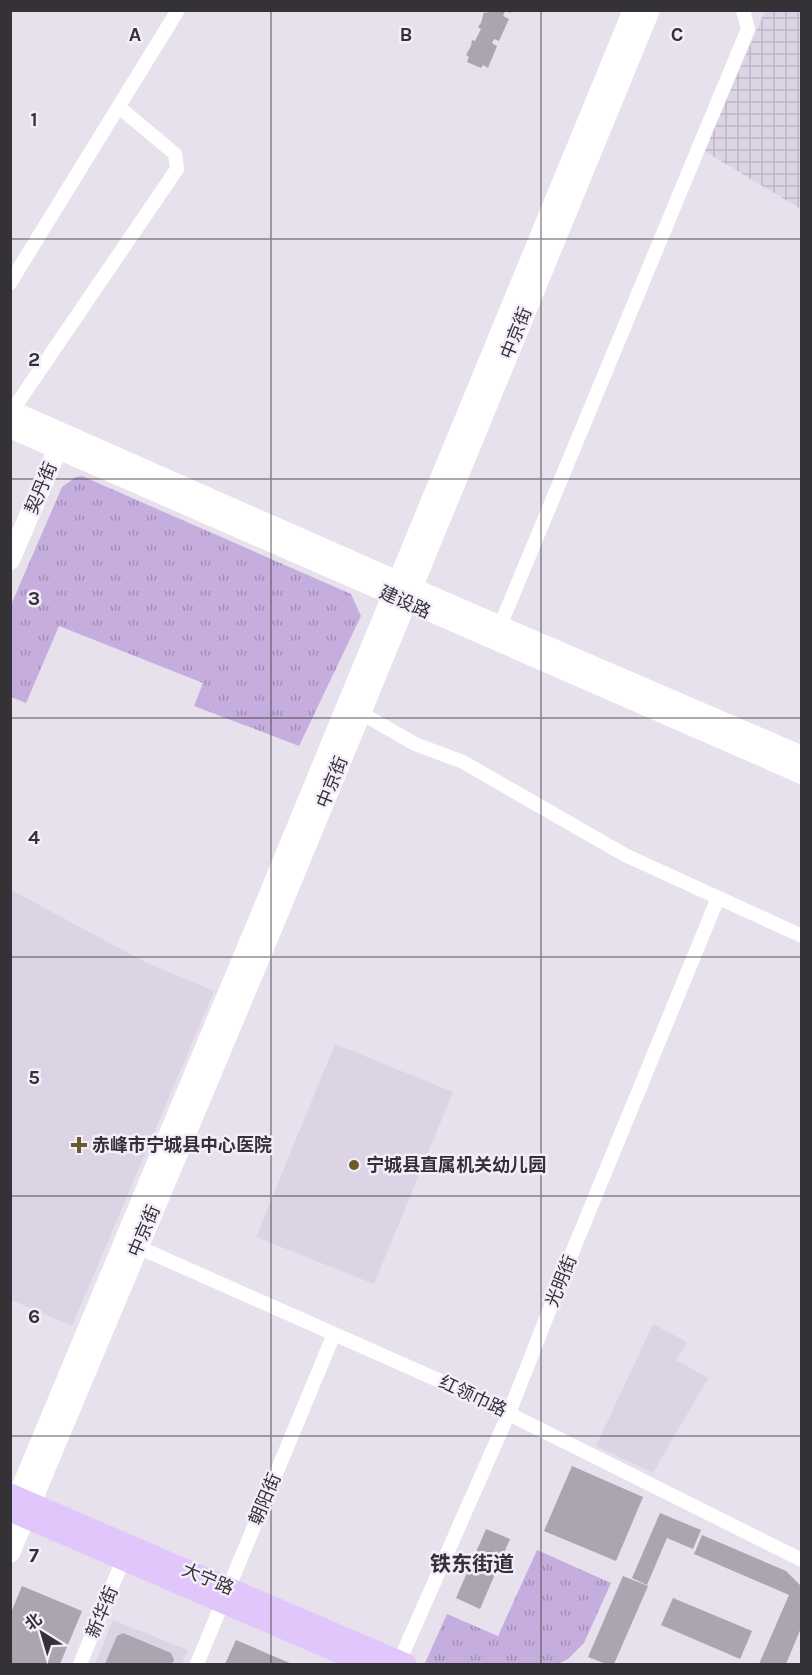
<svg xmlns="http://www.w3.org/2000/svg" width="812" height="1675" viewBox="0 0 812 1675" font-family="Karla,'Noto Sans SC',sans-serif">
<defs>
<pattern id="industrial-grid" width="8" height="8" patternUnits="userSpaceOnUse" patternTransform="scale(1.5)"><rect width="8" height="8" fill="#dcd3e5"/><path d="M0 4h8M4 0v8" fill="none" stroke="#bdb6c5"/></pattern>
<pattern id="park-tufts" width="24" height="20" patternUnits="userSpaceOnUse" patternTransform="scale(1.5)"><rect width="24" height="20" fill="#c5aede"/><path d="M3 7l-1-3M5 7V3M7 7l1-3M15 17l-1-3M17 17v-4M19 17l1-3" fill="none" stroke="#a18eb5"/></pattern>
</defs>
<rect width="100%" height="100%" fill="#e7e1ee"/>
<g fill="#dcd3e5">
<path d="M11 890 147 963 214 991 72 1326 11 1300Z"/>
<path d="M335 1044 453 1092 374 1284 256 1237Z"/>
<path d="M653 1324 687 1342 676 1360 708 1378 653 1473 596 1446Z"/>
<path d="M113 1620 188 1650 182 1664H95Z"/>
</g>
<path fill="url(#industrial-grid)" d="M765 11H796L801 13V209L704 151Z"/>
<g fill="url(#park-tufts)">
<path d="M82 476 351 594 361 616 299 746 194 706 203 683 59 626 26 703 11 697V605L62 487 76 477Z"/>
<path d="M537 1550 611 1583 584 1643 568 1659 558 1664H429L425 1663 447 1614 498 1636Z"/>
</g>
<g fill="#aba5b1">
<path d="M488 10H512L511 13 505 11 503 16 509 19 499 41 494 39 492 43 497 46 488 68 483 65 481 68 467 62 469 57 466 55 471 46 472 40 475 41 481 29 478 27 481 23 484 12 487 13Z"/>
<path d="M572 1466 643 1497 616 1561 544 1531Z"/>
<path d="M660 1513 701 1530 693 1549 667 1538 647 1585 632 1578Z"/>
<path d="M486 1529 510 1539 480 1609 456 1598Z"/>
<path d="M702 1535 786 1571 801 1586V1628L786 1664H759L789 1595 694 1554Z"/>
<path d="M623 1576 648 1586 614 1664H606L588 1657Z"/>
<path d="M22 1586 82 1611 60 1664H10V1615Z"/>
<path d="M673 1598 752 1631 740 1659 661 1625Z"/>
<path d="M123 1633 171 1653 174 1660 172 1664H105L117 1636Z"/>
<path d="M236 1640 292 1664H225Z"/>
</g>
<g fill="none" stroke-linecap="round" stroke-linejoin="round">
<g stroke="#fff" stroke-width="14">
<path d="M10 283 178 10"/>
<path d="M12 411 177 169 175 154 119 107"/>
<path d="M500 626 748 29 743 10"/>
<path d="M361 713 415 744 463 762 625 855 802 936"/>
<path d="M138 1247 465 1392 802 1560"/>
<path d="M399 1662 509 1413 569 1260 718 898"/>
<path d="M80 1664 123 1560"/>
<path d="M197 1664 334 1334"/>
</g>
<g stroke="#fff" stroke-width="20">
<path d="M10 410 454 606 802 756"/>
<path d="M10 428 802 774"/>
<path d="M10 560 58 448"/>
<path d="M12 1510 260 916 633 10"/>
<path d="M10 1553 275 922 650 10"/>
</g>
<g stroke="#e1c6fc" stroke-width="21">
<path d="M10 1494 406 1664"/>
<path d="M10 1511 365 1664"/>
</g>
</g>
<path fill="none" stroke="#353237" stroke-width="1.5" stroke-opacity="0.55" d="M271 10V1664M541 10V1664M10 239H802M10 479H802M10 718H802M10 957H802M10 1196H802M10 1436H802"/>
<g fill="#685c29" stroke="#f4eefb" stroke-width="2">
<path d="M76 1136h6v6h6v6h-6v6h-6v-6h-6v-6h6z"/>
<circle cx="354" cy="1165" r="6"/>
</g>
<g text-anchor="middle" stroke-width="5" stroke-linejoin="round" paint-order="stroke">
<g font-size="18" fill="#353237" stroke="#f4eefb">
<text transform="translate(516 333) rotate(-68)" y="6">中京街</text>
<text transform="translate(41 488) rotate(-67)" y="6">契丹街</text>
<text transform="translate(405 602) rotate(24)" y="6">建设路</text>
<text transform="translate(332 782) rotate(-68)" y="6">中京街</text>
<text transform="translate(144 1231) rotate(-67)" y="6">中京街</text>
<text transform="translate(561 1281) rotate(-68)" y="6">光明街</text>
<text transform="translate(473 1396) rotate(25)" y="6">红领巾路</text>
<text transform="translate(265 1499) rotate(-67)" y="6">朝阳街</text>
<text transform="translate(208 1579) rotate(23)" y="6">大宁路</text>
<text transform="translate(102 1612) rotate(-67)" y="6">新华街</text>
</g>
<g font-size="18" font-weight="bold" fill="#353237" stroke="#f4eefb" text-anchor="start">
<text x="92" y="1151">赤峰市宁城县中心医院</text>
<text x="366" y="1171">宁城县直属机关幼儿园</text>
</g>
<g font-size="21" font-weight="bold" fill="#35313b" stroke="#f4eefb">
<text x="472" y="1571">铁东街道</text>
</g>
</g>
<g font-size="20" text-anchor="middle" font-weight="bold" fill="#353237" stroke="#f4eefb" stroke-width="5" stroke-linejoin="round" paint-order="stroke">
<text x="135" y="41">A</text>
<text x="406" y="41">B</text>
<text x="677" y="41">C</text>
<text x="34" y="126">1</text>
<text x="34" y="366">2</text>
<text x="34" y="605">3</text>
<text x="34" y="844">4</text>
<text x="34" y="1084">5</text>
<text x="34" y="1323">6</text>
<text x="34" y="1562">7</text>
</g>
<rect width="812" height="1675" fill="none" stroke="#353237" stroke-width="24"/>
<g transform="translate(42 1633) rotate(323)" stroke="#f4eefb" stroke-width="4.5" paint-order="stroke">
<path d="M0-4.5L10 22L0 15L-10 22Z" fill="#353237"/>
<text y="-9" font-size="16" font-weight="bold" text-anchor="middle" fill="#353237">北</text>
</g>
</svg>
